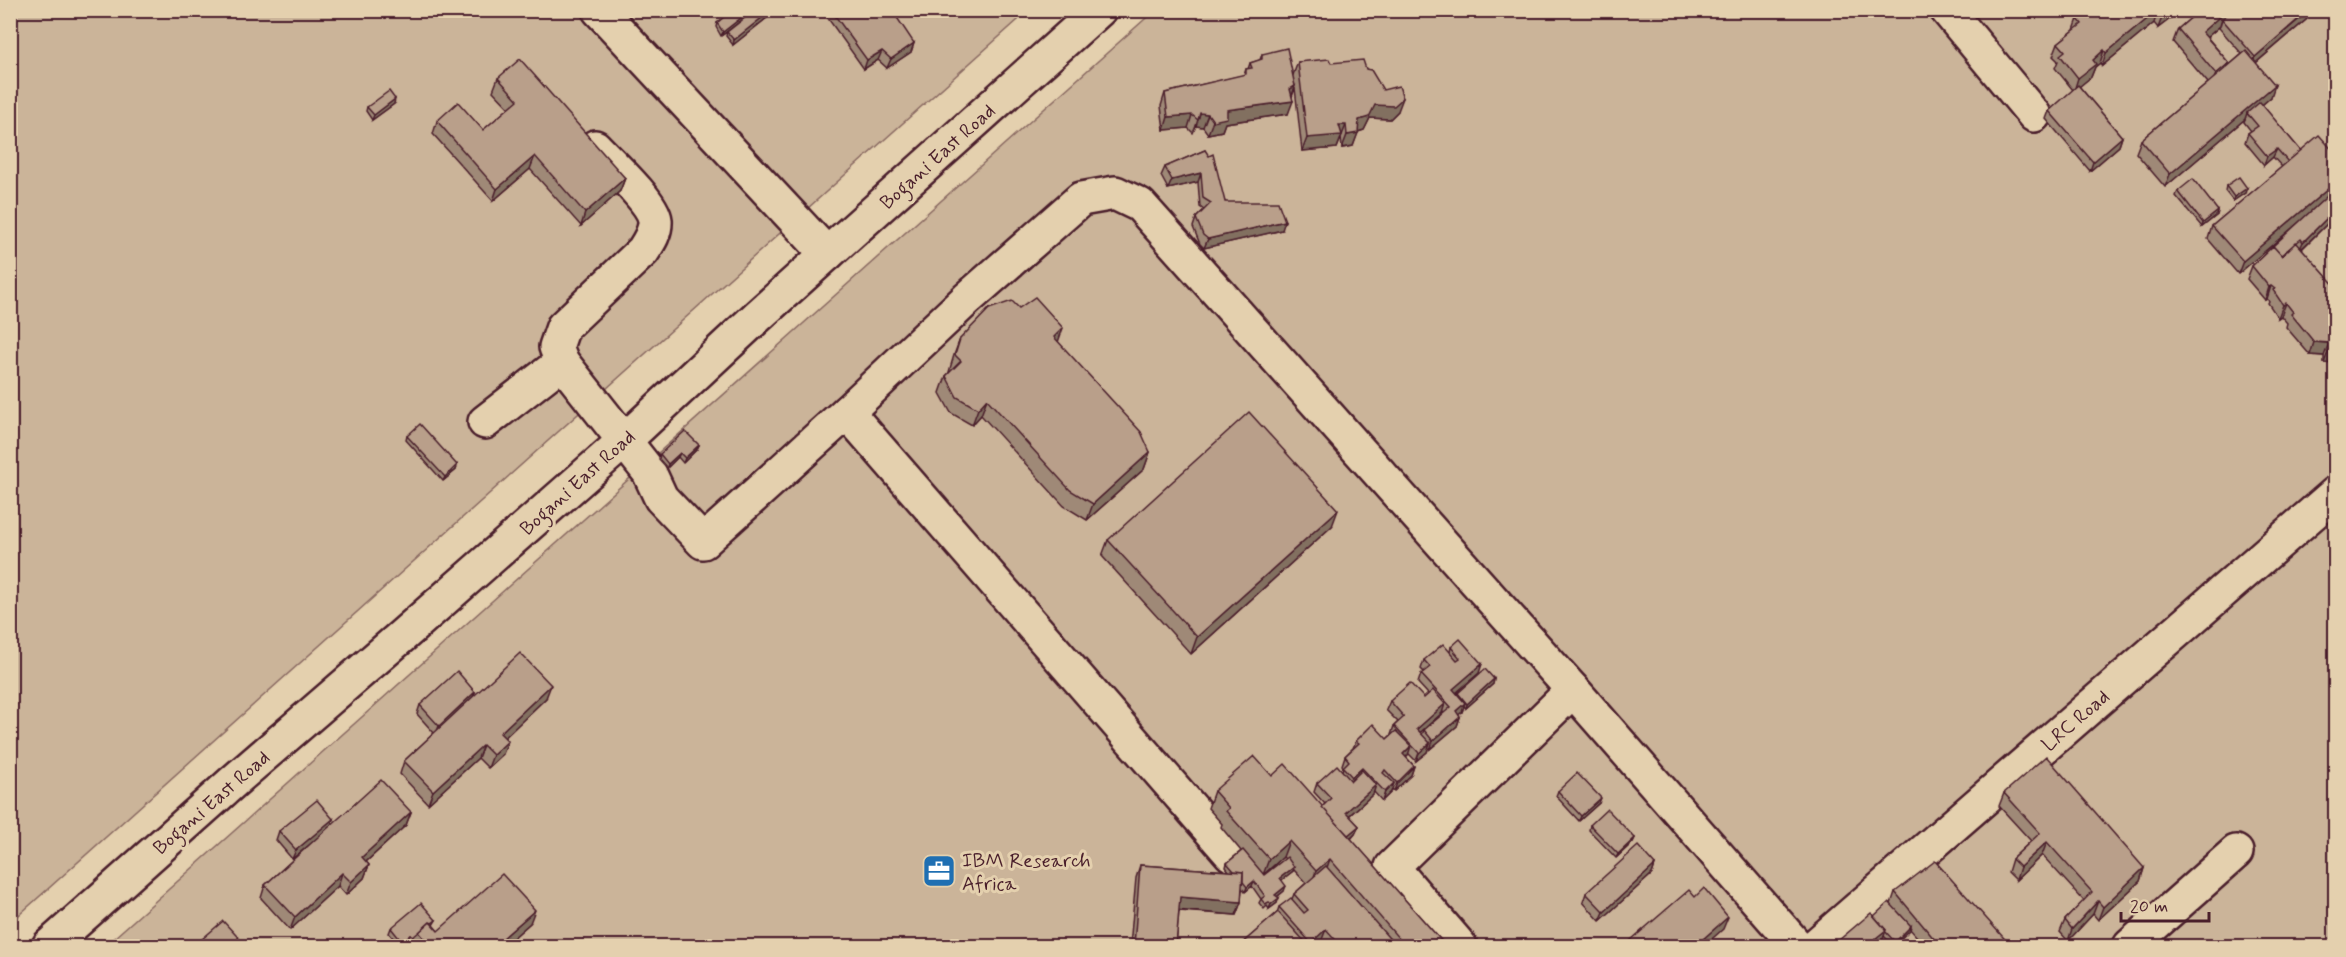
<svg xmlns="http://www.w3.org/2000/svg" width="2346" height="957" viewBox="0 0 2346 957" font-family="Mynerve,sans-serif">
<rect width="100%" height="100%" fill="#e4d0ae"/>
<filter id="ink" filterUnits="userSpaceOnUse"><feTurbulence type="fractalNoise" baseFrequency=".0167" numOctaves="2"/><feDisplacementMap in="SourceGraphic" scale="12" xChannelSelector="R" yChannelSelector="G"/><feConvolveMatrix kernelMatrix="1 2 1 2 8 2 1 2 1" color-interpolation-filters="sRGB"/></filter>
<g filter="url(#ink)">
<g fill="#cbb499" stroke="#8a6a62" stroke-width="1.5">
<path d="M11 11H1028L11 922Z"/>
<path d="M1154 11H2335V946H105Z"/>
</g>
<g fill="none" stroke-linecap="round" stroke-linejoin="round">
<g stroke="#4a1f2b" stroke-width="38">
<g id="minor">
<path d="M599 10 827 254"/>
<path d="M1947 10 2034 115"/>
<path d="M595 147C609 162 653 202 655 220 656 232 649 242 643 251L563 327 556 347 562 362 649 472 661 498 703 542 847 412 967 299 1081 199 1115 193 1140 205 1573 690 1797 946"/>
<path d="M847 412 1231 854"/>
<path d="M485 422 562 362"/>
<path d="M49 946 234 781 402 636 623 442 758 316 1099 10"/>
<path d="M1460 946 1392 867 1573 690"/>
<path d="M1815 946 2336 493"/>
<path d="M2130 946 2236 852"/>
</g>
</g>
<use href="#minor" stroke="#e4d0ae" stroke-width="33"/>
</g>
<g fill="#9f8977" stroke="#4a1f2b" stroke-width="1.5" fill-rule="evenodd">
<path d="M822 10H847L848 12 914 43 911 52 887 68 878 60 864 69Z"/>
<path d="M2088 10H2174L2171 18 2158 28 2154 23 2102 66 2100 63 2095 67 2091 77 2079 86 2122 137 2119 146 2090 171 2046 119 2049 111 2073 90 2055 68 2058 61 2053 56 2058 43 2074 30 2078 19Z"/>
<path d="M2200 10H2310L2307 19 2256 63 2271 97 2262 105 2301 151 2336 154V227L2330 221 2302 249 2336 287V364L2324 363V356L2310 355 2286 327 2287 323 2281 316 2278 318 2268 303 2269 301 2267 299 2265 300 2247 279 2252 266 2298 223 2238 274 2208 239 2212 226 2282 167 2273 157 2264 165 2245 142 2248 133 2251 131 2244 122 2245 119 2165 187 2136 153 2141 140 2208 83 2173 42 2178 29ZM2220 26 2219 28 2242 54 2227 67 2229 63 2207 37Z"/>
<path d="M769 12 768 17 733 45 726 36 727 32 721 36 716 27 717 23Z"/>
<path d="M1262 54 1293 75 1298 62 1331 63 1366 69 1398 111 1390 119 1370 118 1364 130 1358 132 1353 146 1342 148 1341 138 1337 148 1302 151 1295 88 1292 97 1288 114 1225 123 1222 131 1208 134 1203 127 1196 126 1193 133 1188 128 1164 130 1161 106 1165 93 1244 75 1246 69H1248L1250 63 1260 60Z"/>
<path d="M498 78 625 178 620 191 581 226 530 169 493 201 433 134 437 121 483 130 509 108 493 91Z"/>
<path d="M394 104 372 120 366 111 367 107Z"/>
<path d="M1205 150 1225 202 1282 230 1204 248 1200 244 1193 227 1196 218 1204 210 1200 207 1198 182 1168 189 1161 176 1165 167Z"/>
<path d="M2226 186 2245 193 2233 201 2225 191Z"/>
<path d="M2178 191 2218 211 2217 215 2202 227 2176 196Z"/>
<path d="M1019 308 1058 342 1150 452 1144 469 1087 520 1064 506 981 415 972 425 951 413 940 393 946 376 950 372H949L954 355 960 339Z"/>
<path d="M407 436 457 465 456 470 443 481 406 440Z"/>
<path d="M699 445 697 449 683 463 678 457 667 468 659 459 660 454Z"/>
<path d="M1332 526 1191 654 1102 556 1108 540Z"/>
<path d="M1451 647 1479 673 1456 693 1457 694 1458 693 1494 679 1493 684 1466 708 1464 706 1462 712 1458 714 1460 717 1457 726 1430 749 1428 747 1427 752 1416 761 1408 753 1406 757 1414 766 1411 775 1394 791 1392 789 1391 792 1382 801 1374 792 1373 794 1349 816 1359 826 1355 834 1351 839 1446 946H1325L1321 942 1316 946H1239L1277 913 1279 907 1292 899 1294 894 1306 883 1293 869V871L1281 880 1284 891 1277 897V903L1269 909 1267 906 1264 909 1259 903 1261 899 1252 886 1245 892 1242 888 1241 902 1236 915 1179 911 1176 946H1130L1136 878 1140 865 1229 871 1226 867 1227 863 1241 851 1221 827 1222 824 1208 808 1214 791 1272 776 1322 807 1325 804 1314 792 1317 783 1342 771 1343 767 1342 765 1345 756 1353 748 1356 741 1387 739 1391 735 1394 726 1398 722 1386 710 1390 701 1424 698 1428 694 1418 683 1421 674 1424 672 1421 669 1424 660 1450 652ZM1442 711 1444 713 1424 730 1422 735 1420 732 1442 713ZM1283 857 1285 859 1264 874Z"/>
<path d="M475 692 473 697 546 698 505 737 503 754 488 768 478 758 428 804 400 774 404 761 434 733 417 714 420 705Z"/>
<path d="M1558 791 1599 803 1579 821 1556 796Z"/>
<path d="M2004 793 2144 868 2140 881 2098 920 2093 914 2068 941 2060 932 2065 920 2084 901 2042 855 2016 880 2008 872 2012 859 2031 841 1999 806Z"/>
<path d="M411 812 406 825 366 862 369 865 364 878 346 895 338 886 290 930 261 898 265 885 312 842 292 859 276 840 279 831 333 819 330 826Z"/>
<path d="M1590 825 1635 838 1633 842 1616 858 1589 830Z"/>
<path d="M1655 865 1652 874 1600 921 1583 902 1586 893Z"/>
<path d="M1895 892 2011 946H1925L1910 929 1893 946 1884 936 1883 939 1873 946H1832L1891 904Z"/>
<path d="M436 920 433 925 438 931 530 923 504 946H399H400L389 933 391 928Z"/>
</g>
<g fill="#826f61" stroke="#4a1f2b" stroke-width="1.5">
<path d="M751 10H755L721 36 723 32Z"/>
<path d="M2158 10 2154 23 2102 66 2106 53Z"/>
<path d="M2169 10H2174L2171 18 2158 28 2163 15Z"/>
<path d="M2227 10H2238L2222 19 2220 26 2198 45 2202 32Z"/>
<path d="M2310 10 2307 19 2252 66 2255 57Z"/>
<path d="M769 12 768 17 733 45 734 40Z"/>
<path d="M914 43 911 52 887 68 891 59Z"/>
<path d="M2104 50 2100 63 2095 67 2091 77 2074 91 2078 78 2093 60Z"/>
<path d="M882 51 878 60 864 69 867 60Z"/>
<path d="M2229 63 2224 76 2211 86 2216 74Z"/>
<path d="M2275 85 2271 97 2249 116 2247 113 2245 119 2165 187 2170 174Z"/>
<path d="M1295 86 1291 99 1290 89Z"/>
<path d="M1403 98 1398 111 1390 119 1370 118 1364 130 1354 133 1359 120 1375 105Z"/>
<path d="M395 99 394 104 372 120 374 115Z"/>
<path d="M1293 101 1288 114 1225 123 1222 131 1208 134 1213 121 1227 110Z"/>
<path d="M1200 113 1208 114 1203 127 1196 126Z"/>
<path d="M1192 115 1188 128 1164 130 1168 117Z"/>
<path d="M1339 125H1346L1337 148 1302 151 1307 138Z"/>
<path d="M1358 133 1353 146 1342 148 1347 135Z"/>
<path d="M2122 137 2119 146 2090 171 2093 162Z"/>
<path d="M2277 149 2273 157 2264 165 2267 156Z"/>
<path d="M535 156 530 169 493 201 497 189Z"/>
<path d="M1201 173 1198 182 1168 189 1172 180Z"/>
<path d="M625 178 620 191 581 226 585 213Z"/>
<path d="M2336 182V191L2238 274 2243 261Z"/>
<path d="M2247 188 2245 193 2233 201 2234 197Z"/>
<path d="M2218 211 2217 215 2202 227 2203 223Z"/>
<path d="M2333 212 2330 221 2299 251 2303 242Z"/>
<path d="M1285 221 1282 230 1204 248 1208 239Z"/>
<path d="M2271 286 2267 299 2265 300 2269 287Z"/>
<path d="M2286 303 2281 316 2278 318 2283 305Z"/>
<path d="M1063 328 1057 345 1054 337Z"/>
<path d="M2314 342 2329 343 2324 356 2310 355Z"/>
<path d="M2329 350 2336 351V364L2324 363Z"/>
<path d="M987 399 981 415 972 425 978 409Z"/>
<path d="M699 445 697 449 683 463 685 458Z"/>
<path d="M1150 452 1144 469 1087 520 1093 504Z"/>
<path d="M680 453 678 457 667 468 668 464Z"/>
<path d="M457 465 456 470 443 481 445 477Z"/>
<path d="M1338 510 1332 526 1191 654 1197 637Z"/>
<path d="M1482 664 1479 673 1450 698 1453 689Z"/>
<path d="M1494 679 1493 684 1466 708 1467 704Z"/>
<path d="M551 685 546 698 496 746 500 733Z"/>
<path d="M475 692 472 701 436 734 439 726Z"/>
<path d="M1465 703 1462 712 1452 720 1456 711Z"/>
<path d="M1445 704 1442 713 1414 738 1417 729Z"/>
<path d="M1460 717 1457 726 1430 749 1433 741Z"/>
<path d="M508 741 503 754 488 768 493 755Z"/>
<path d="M1430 743 1427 752 1416 761 1419 753Z"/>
<path d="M483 745 478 758 428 804 433 791Z"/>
<path d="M1411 746 1408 755 1400 763 1403 754Z"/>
<path d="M1414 766 1411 775 1394 791 1397 783Z"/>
<path d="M1362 768 1359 777 1349 785 1352 777Z"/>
<path d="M1394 783 1391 792 1382 801 1385 792Z"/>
<path d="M1376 785 1373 794 1343 821 1346 812Z"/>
<path d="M1601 798 1599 803 1579 821 1581 816Z"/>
<path d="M411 812 406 825 357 870 362 857Z"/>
<path d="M333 819 330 828 292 859 296 850Z"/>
<path d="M1359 826 1355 834 1344 845 1347 836Z"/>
<path d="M1635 838 1633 842 1616 858 1618 854Z"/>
<path d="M1289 841 1283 857 1263 875 1269 859Z"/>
<path d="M2047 842 2042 855 2016 880 2020 867Z"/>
<path d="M1330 859 1324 876 1310 888 1316 871Z"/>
<path d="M369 865 364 878 346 895 351 882Z"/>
<path d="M1655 865 1652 874 1600 921 1604 912Z"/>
<path d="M1294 867 1293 871 1278 883 1280 878Z"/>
<path d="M2144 868 2140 881 2098 920 2103 907Z"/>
<path d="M342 873 338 886 290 930 295 917Z"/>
<path d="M1254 881 1252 886 1245 892 1247 887Z"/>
<path d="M1286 886 1284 891 1274 899 1275 895Z"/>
<path d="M1180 897 1241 902 1236 915 1175 910Z"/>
<path d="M1279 898 1277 903 1269 909 1271 904Z"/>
<path d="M2098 901 2093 914 2068 941 2072 929Z"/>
<path d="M535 910 530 923 504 946H494Z"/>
<path d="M1728 917 1723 929 1704 946H1695Z"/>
<path d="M1911 926 1910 930 1893 946 1895 942Z"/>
<path d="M1326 929 1321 942 1316 946H1309L1311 943Z"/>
<path d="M1886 930 1883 939 1873 946H1866Z"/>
</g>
<g fill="#b99f8a" stroke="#4a1f2b" stroke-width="1.5">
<path d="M732 10H751L723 32 717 23Z"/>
<path d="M755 10H768L769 12 734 40 727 32Z"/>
<path d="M831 10H847L848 12 849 10H892L914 43 891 59 882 51 867 60Z"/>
<path d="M2088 10H2158L2106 53 2104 50 2093 60 2096 64 2078 78 2060 55 2065 51 2058 43 2082 24 2078 19Z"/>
<path d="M2159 10H2169L2163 15Z"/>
<path d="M2200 10H2227L2202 32 2229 63 2216 74 2178 29Z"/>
<path d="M2232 10H2309L2255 57 2222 19Z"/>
<path d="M1287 48 1295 86 1290 89 1293 101 1227 110V118L1213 121 1208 114 1200 113 1198 120 1192 115 1168 117 1165 93 1246 74V69L1252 68 1250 63 1262 59V54Z"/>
<path d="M2246 51 2275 85 2170 174 2141 140Z"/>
<path d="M520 59 625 178 585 213 535 156 497 189 437 121 458 102 483 130 518 100 498 78Z"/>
<path d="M1329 59 1331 63 1363 60 1366 69 1371 70 1383 90 1399 86 1403 98 1394 106 1375 105 1369 117 1359 120 1358 133 1347 135 1346 125H1339L1342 135 1307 138 1298 62Z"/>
<path d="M2078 85 2122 137 2093 162 2049 111Z"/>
<path d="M389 91 395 99 374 115 367 107Z"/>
<path d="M2260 102 2301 151 2288 162 2277 149 2267 156 2248 133 2258 126 2247 113Z"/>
<path d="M2319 135 2336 154V182L2243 261 2212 226Z"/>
<path d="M1205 150 1209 156 1213 154 1225 202H1278L1285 221 1208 239 1203 235 1196 218 1211 203 1203 198 1201 173 1172 180 1165 167Z"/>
<path d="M2239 177 2247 188 2234 197 2226 186Z"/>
<path d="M2193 179 2218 211 2203 223 2178 191Z"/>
<path d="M2335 189 2336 215 2333 212 2303 242 2301 239 2281 255 2273 246Z"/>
<path d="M2296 242 2336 287V351L2329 350V343L2314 342 2291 314 2293 312 2286 303 2283 305 2273 290 2275 289 2271 286 2269 287 2252 266 2273 246 2282 256Z"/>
<path d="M1035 297 1063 328 1054 337 1141 432 1150 452 1093 504 1070 490 987 399 978 409 957 397 946 376 961 361 955 355 960 339 989 309 1012 301 1019 308Z"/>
<path d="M1249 412 1338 510 1197 637 1108 540Z"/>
<path d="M420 424 457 465 445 477 407 436Z"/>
<path d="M685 431 699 445 685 458 680 453 668 464 660 454Z"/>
<path d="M1460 639 1482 664 1453 689 1465 703 1456 711 1460 717 1433 741 1424 730 1451 707 1421 674 1430 667 1424 660 1443 644 1457 660 1460 658 1451 647Z"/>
<path d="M520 653 551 685 500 733 508 741 493 755 483 745 433 791 404 761Z"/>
<path d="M1485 669 1494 679 1467 704 1458 693Z"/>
<path d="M457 671 475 692 439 726 420 705Z"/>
<path d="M1410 683 1424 698 1433 690 1445 704 1417 729 1430 743 1419 753 1394 726 1404 717 1390 701Z"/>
<path d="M1373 724 1387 739 1396 731 1411 746 1403 754 1414 766 1397 783 1385 770 1383 773 1394 783 1385 792 1362 768 1352 777 1343 767 1349 761 1345 756 1359 743 1356 741Z"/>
<path d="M1254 756 1272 776 1285 764 1446 946H1394L1401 941 1330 859 1316 871 1289 841 1269 859 1226 811 1229 808 1214 791Z"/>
<path d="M2046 756 2144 868 2103 907 2098 901 2072 929 2065 920 2092 892 2047 842 2020 867 2012 859 2040 833 2004 793Z"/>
<path d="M1337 765 1351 781 1362 770 1376 785 1346 812 1359 826 1348 835 1322 807 1331 798 1317 783Z"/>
<path d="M1577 773 1601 798 1581 816 1558 791Z"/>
<path d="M381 780 411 812 362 857 369 865 351 882 342 873 295 917 265 885Z"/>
<path d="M317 800 333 819 296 850 279 831Z"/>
<path d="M1607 809 1635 838 1618 854 1590 825Z"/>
<path d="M1638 846 1655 865 1604 912 1586 893Z"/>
<path d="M1243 850 1264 875 1287 857 1294 867 1280 878 1286 886 1275 895 1279 898 1271 904 1269 902 1265 904 1261 899 1265 896 1254 881 1247 887 1243 882V872L1234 871 1227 863Z"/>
<path d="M1935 861 2011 946H1940L1895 892Z"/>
<path d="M1140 865 1243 872 1241 902 1180 897 1176 946H1134Z"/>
<path d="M1326 866 1395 945 1394 946H1341L1326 929 1311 943 1279 907 1291 898 1304 913 1308 910 1294 894Z"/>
<path d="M502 874 535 910 494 946H428L430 945 419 932 430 922 438 931Z"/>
<path d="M1704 888 1728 917 1695 946H1624L1689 890 1695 897Z"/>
<path d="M1889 902 1911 926 1895 942 1885 931 1886 930 1874 916Z"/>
<path d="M421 903 436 920 432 923 430 922 419 932 413 937 411 935 403 943 391 928Z"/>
<path d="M1278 912 1306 943 1303 946H1239Z"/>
<path d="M1871 913 1886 930 1866 946H1832Z"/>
<path d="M223 921 246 946H194Z"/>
<path d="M411 935 422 946H399Z"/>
</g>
</g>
<defs>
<g id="office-square" transform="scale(1.725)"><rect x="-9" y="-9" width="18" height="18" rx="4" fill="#1f6fb2" stroke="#e4d0ae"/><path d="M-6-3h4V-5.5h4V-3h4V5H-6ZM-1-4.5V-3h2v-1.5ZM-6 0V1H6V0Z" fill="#fff"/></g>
</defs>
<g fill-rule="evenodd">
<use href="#office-square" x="939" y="871"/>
</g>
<g text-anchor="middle" stroke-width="6" stroke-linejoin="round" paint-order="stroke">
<g font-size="20" fill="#4a1f2b" stroke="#e4d0ae">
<text transform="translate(937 156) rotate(-42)" y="7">Bogani East Road</text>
<text transform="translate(577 482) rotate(-42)" y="7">Bogani East Road</text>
<text transform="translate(2075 720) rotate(-41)" y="7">LRC Road</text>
<text transform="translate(211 802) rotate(-41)" y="7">Bogani East Road</text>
</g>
<g font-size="20" fill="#4a1f2b" stroke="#e4d0ae" text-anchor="start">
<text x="962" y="867">IBM Research<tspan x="962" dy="23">Africa</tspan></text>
</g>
</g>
<rect width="2346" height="957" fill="none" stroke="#e4d0ae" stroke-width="36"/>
<rect x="18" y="18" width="2310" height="921" fill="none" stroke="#4a1f2b" stroke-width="2" filter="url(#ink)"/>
<path d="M2121 912v9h88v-9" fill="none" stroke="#4a1f2b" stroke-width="3"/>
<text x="2130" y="912" font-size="18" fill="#4a1f2b" stroke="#e4d0ae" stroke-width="4.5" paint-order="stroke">20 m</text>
</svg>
